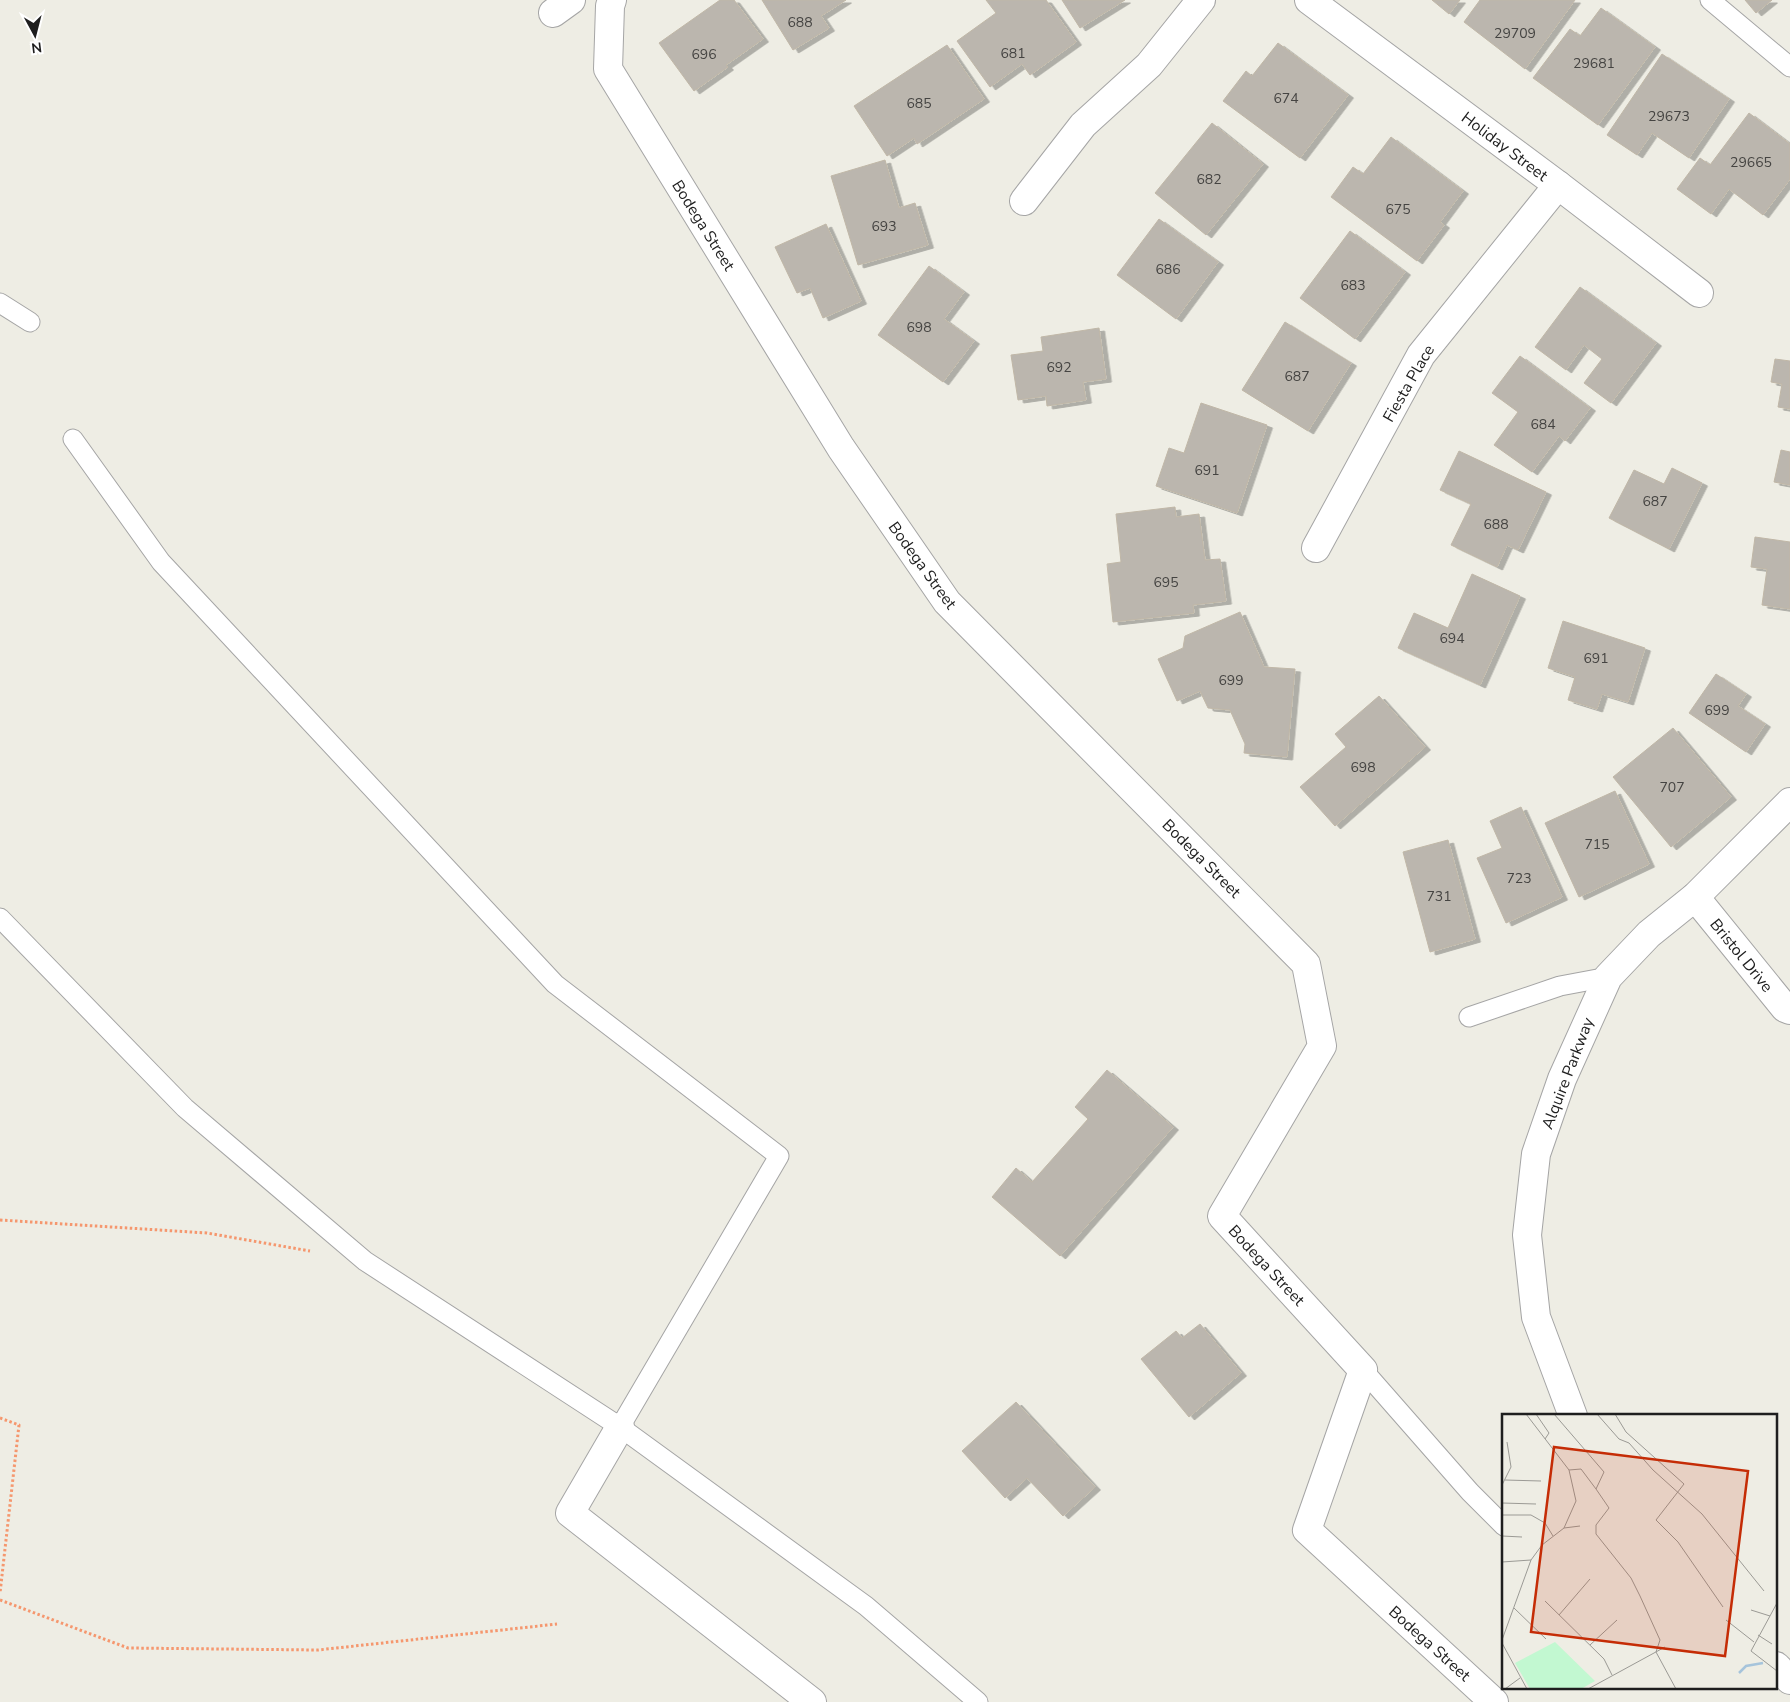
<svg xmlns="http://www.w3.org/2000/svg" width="1790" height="1702" viewBox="0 0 1790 1702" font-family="'Nunito Sans',sans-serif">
<defs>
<filter id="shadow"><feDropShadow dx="5.5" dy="3" stdDeviation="0" flood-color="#0004"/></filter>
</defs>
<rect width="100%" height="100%" fill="#eeede4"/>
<g fill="#bbb6ae" stroke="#c0b7a7" filter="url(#shadow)">
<path d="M720 0H734L763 39 726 65 728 67 694 91 659 43Z"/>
<path d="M762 0H846L821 16 829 28 793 50Z"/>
<path d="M986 0H1046L1076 42 1030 75 1022 64 990 87 957 41 996 13Z"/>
<path d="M1062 0H1125L1080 28Z"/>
<path d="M1432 0H1460L1449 14Z"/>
<path d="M1480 0H1575L1525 69 1464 22Z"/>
<path d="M1745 0H1772L1756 13Z"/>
<path d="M1601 8 1655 47 1598 125 1533 78 1570 29 1580 36Z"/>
<path d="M1278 43 1348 95 1300 158 1223 101 1246 71 1252 76Z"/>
<path d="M947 45 984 99 917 144 914 138 887 156 854 106Z"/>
<path d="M1662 54 1729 99 1689 158 1652 133 1637 155 1607 135Z"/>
<path d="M1749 113 1790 144V179L1763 215 1729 189 1711 214 1677 189 1700 158 1710 165Z"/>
<path d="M1212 123 1263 164 1206 235 1155 193Z"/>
<path d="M1391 137 1463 191 1440 222 1444 225 1417 261 1331 197 1353 167 1363 174Z"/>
<path d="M885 160 899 208 915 203 928 245 858 265 831 176Z"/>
<path d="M1159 219 1218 262 1176 319 1117 275Z"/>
<path d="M826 224 861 301 823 318 810 288 797 293 775 247Z"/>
<path d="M1350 231 1405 272 1355 339 1300 298Z"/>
<path d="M929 266 964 292 944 319 974 341 943 382 878 335Z"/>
<path d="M1580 287 1656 343 1611 403 1584 383 1602 359 1584 345 1566 370 1535 347Z"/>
<path d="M1285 322 1351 363 1308 431 1242 390Z"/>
<path d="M1099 328 1106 379 1083 382 1086 400 1047 406 1046 396 1018 400 1011 355 1043 351 1041 337Z"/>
<path d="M1520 356 1590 408 1565 441 1559 436 1532 472 1494 445 1518 412 1492 393Z"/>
<path d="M1775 359 1790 361V409L1778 407 1782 384 1771 382Z"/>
<path d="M1201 403 1267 425 1237 513 1156 486 1169 448 1184 453Z"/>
<path d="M1781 450 1790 452V485L1774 482Z"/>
<path d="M1459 451 1546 492 1518 550 1507 545 1497 567 1451 545 1471 504 1440 490Z"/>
<path d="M1672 468 1702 483 1669 549 1609 518 1634 470 1664 484Z"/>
<path d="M1175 507 1176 517 1199 514 1205 560 1220 559 1226 601 1193 605 1194 613 1113 622 1107 564 1121 562 1116 514Z"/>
<path d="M1755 537 1790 542V609L1762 605 1767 569 1751 567Z"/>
<path d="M1472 574 1520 596 1480 685 1398 648 1414 613 1448 628Z"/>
<path d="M1240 612 1264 667 1295 669 1287 757 1244 753 1245 744 1230 710 1208 708 1200 691 1177 701 1158 659 1183 648 1185 636Z"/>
<path d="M1563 621 1645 648 1628 702 1602 694 1597 709 1568 700 1575 677 1548 668Z"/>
<path d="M1716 674 1746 694 1738 706 1765 724 1746 752 1689 713Z"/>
<path d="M1379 696 1425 747 1335 826 1300 787 1346 747 1335 734Z"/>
<path d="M1673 728 1731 797 1671 847 1613 777Z"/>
<path d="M1615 791 1649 864 1579 897 1545 823Z"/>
<path d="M1521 807 1562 897 1506 923 1477 858 1502 848 1490 821Z"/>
<path d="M1448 840 1475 939 1430 952 1403 852Z"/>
<path d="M1107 1070 1173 1127 1060 1256 992 1197 1016 1168 1032 1182 1088 1119 1075 1107Z"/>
<path d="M1200 1324 1241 1373 1189 1417 1141 1359 1176 1331 1182 1338Z"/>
<path d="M1016 1402 1095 1487 1063 1516 1027 1478 1005 1498 962 1451Z"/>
</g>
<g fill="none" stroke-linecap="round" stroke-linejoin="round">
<g stroke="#a5a5a5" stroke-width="21">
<g id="lane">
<path d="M1710 0 1790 67"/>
<path d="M0 303 30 322"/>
<path d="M73 439 161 562 555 984 779 1156 620 1427"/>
<path d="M0 918 185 1108 365 1261 620 1427 866 1606 978 1702"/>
<path d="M1469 1017 1560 986 1608 977"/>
<path d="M1363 1370 1470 1492 1504 1526"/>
</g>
</g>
<g stroke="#a5a5a5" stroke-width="30">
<g id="street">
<path d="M612 0 610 6 608 69 841 448 947 602 1306 964 1322 1046 1222 1216 1363 1370 1307 1530 1494 1702"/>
<path d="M1309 0 1558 185 1699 293"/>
<path d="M553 13 571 0"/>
<path d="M1024 201 1083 125 1149 65 1201 0"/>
<path d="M1316 548 1421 355 1558 185"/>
<path d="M1695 897 1785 1008 1790 1010"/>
<path d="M1573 1416 1536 1317 1527 1235 1536 1154 1562 1079 1608 977 1649 934 1695 897 1790 802"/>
<path d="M620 1427 570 1513 812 1702"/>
<path d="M1776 1666 1790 1680"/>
</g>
</g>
<g stroke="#f5976e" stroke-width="3" stroke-dasharray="2.5 2.5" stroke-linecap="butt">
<path d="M0 1220 207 1233 310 1251"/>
<path d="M0 1418 19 1425 0 1593"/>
<path d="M0 1600 128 1648 318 1650 557 1624"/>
</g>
<use href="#lane" stroke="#fff" stroke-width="19"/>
<use href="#street" stroke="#fff" stroke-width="28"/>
</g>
<g text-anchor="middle" stroke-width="4" stroke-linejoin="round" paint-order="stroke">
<g font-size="14" fill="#454442">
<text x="800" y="27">688</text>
<text x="1515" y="38">29709</text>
<text x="1013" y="58">681</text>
<text x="704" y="59">696</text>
<text x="1594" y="68">29681</text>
<text x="1286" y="103">674</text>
<text x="919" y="108">685</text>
<text x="1669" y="121">29673</text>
<text x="1751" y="167">29665</text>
<text x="1209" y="184">682</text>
<text x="1398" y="214">675</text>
<text x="884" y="231">693</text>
<text x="1168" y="274">686</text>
<text x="1353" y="290">683</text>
<text x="919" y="332">698</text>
<text x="1059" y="372">692</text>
<text x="1297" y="381">687</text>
<text x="1543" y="429">684</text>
<text x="1207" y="475">691</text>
<text x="1655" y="506">687</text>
<text x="1496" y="529">688</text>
<text x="1166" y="587">695</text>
<text x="1452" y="643">694</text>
<text x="1596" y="663">691</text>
<text x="1231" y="685">699</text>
<text x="1717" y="715">699</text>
<text x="1363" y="772">698</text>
<text x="1672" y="792">707</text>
<text x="1597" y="849">715</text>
<text x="1519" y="883">723</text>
<text x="1439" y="901">731</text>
</g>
<g font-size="16" fill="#1e1e1e" stroke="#fff">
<text transform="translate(1505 146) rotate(37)" y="6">Holiday Street</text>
<text transform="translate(704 225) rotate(58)" y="6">Bodega Street</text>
<text transform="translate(1408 383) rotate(-60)" y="6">Fiesta Place</text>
<text transform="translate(923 565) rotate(54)" y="6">Bodega Street</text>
<text transform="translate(1202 858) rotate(45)" y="6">Bodega Street</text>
<text transform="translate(1742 955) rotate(51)" y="6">Bristol Drive</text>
<text transform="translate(1567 1073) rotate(-69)" y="6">Alquire Parkway</text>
<text transform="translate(1267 1265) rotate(47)" y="6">Bodega Street</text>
<text transform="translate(1430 1643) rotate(42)" y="6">Bodega Street</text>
</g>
</g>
<g transform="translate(1502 1414)">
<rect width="275" height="275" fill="#eeede4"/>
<path d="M53 228 93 267 79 275H28L13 249Z" fill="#c2f8d1"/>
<path fill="none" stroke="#a6c4db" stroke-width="2.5" d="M237 259 244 252 261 249"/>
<path fill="none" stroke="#9b9a95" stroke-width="1" d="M34 0 47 19 43 25M52 0 102 58 94 75 107 94 94 111V120L129 164 138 182 158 226 154 238 174 275M95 0 117 25 127 29 151 56 200 100 262 177M113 0 124 18 182 70 154 106 176 128 221 193M67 56 79 55 94 75M3 66 39 67M0 71 9 53 5 28M0 89 34 90M0 101H29L43 109 51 122M62 114 78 112M0 122 20 123M0 148 29 146M43 187 102 245 110 261M275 189 249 237 275 257M12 194 44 225M249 196 268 202M57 201 88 165M224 206 252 228M256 221 270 230M0 226 29 146 40 131 62 114 74 87 67 56 24 0M0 229 25 275M88 231 115 206M3 275 18 264M86 275 163 233"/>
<path fill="#c52c06" fill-opacity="0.15" stroke="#c52c06" stroke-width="2.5" d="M52 33 246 57 223 242 29 218Z"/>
<rect width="275" height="275" fill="none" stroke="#1e1e1e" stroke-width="2.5"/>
</g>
<g transform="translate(35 35) rotate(173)" stroke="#ffffff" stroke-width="4" paint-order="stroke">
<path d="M0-4L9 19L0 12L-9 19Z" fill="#1e1e1e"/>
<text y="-8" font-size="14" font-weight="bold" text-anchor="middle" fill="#1e1e1e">N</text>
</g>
</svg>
